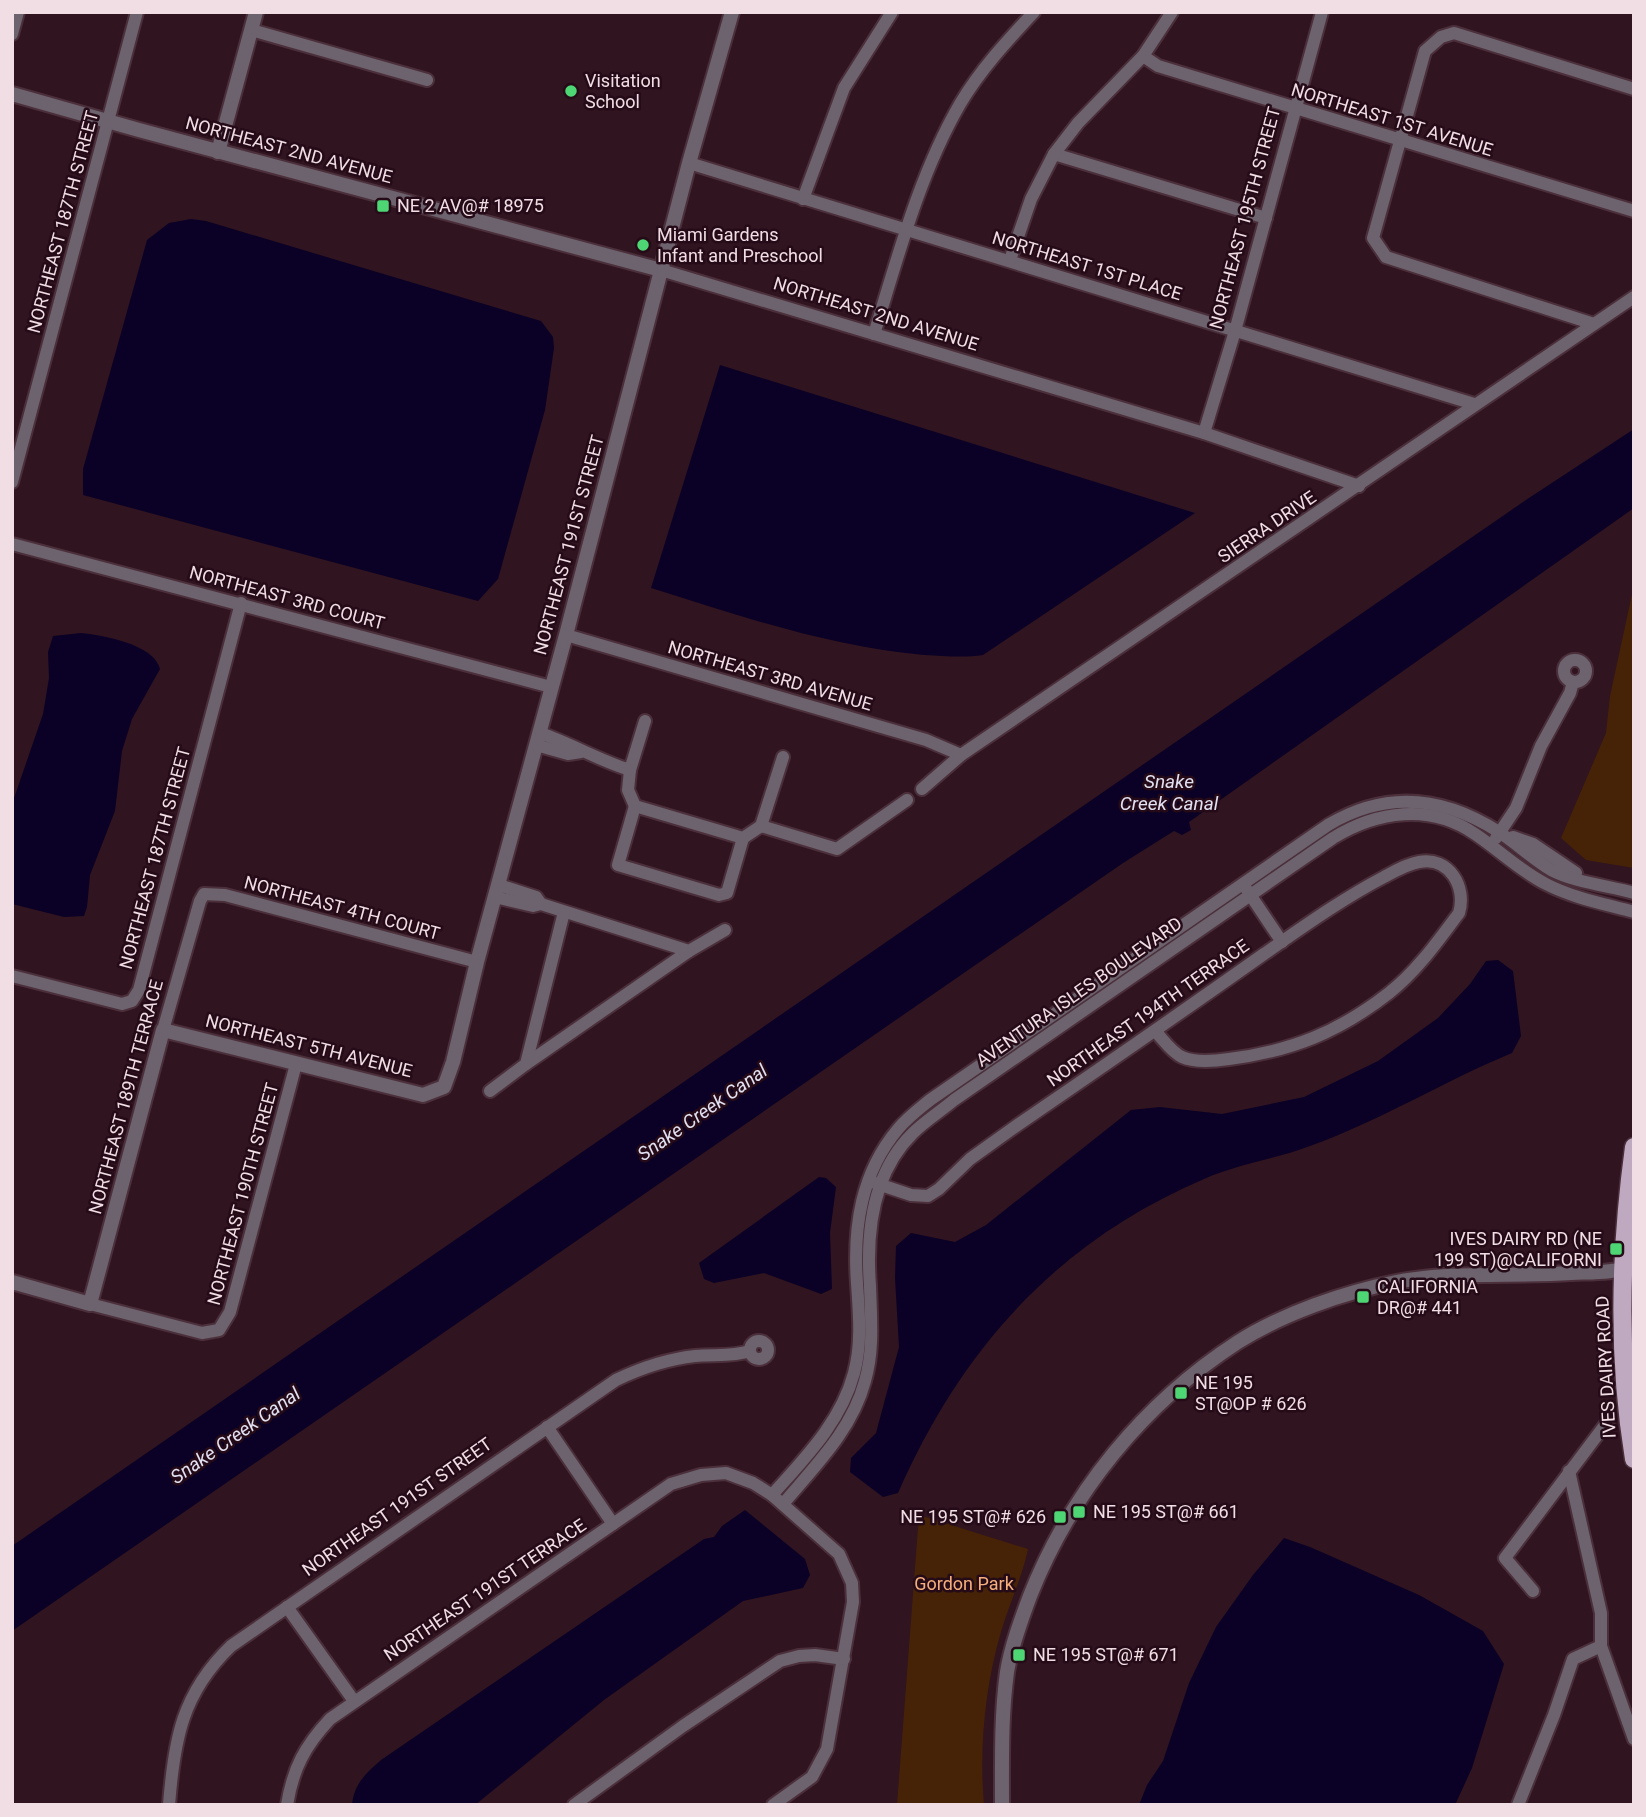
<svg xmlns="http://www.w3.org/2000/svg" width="1646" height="1817" viewBox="0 0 1646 1817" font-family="Roboto,sans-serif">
<rect width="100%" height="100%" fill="#301420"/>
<g fill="#462306">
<path d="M1634 585V868L1586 860 1561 838 1606 733 1610 696Z"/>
<path d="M919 1515 1028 1549C1022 1578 1009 1604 1001 1632 985 1686 979 1749 984 1805H897Z"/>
</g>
<g fill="#0b0025">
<path d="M191 219 206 221 541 321 553 337 554 348 545 410 498 579 478 601 83 495V469L147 240 169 223Z"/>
<path d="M720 365 1195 513 983 655C964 658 944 656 924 655 831 647 740 616 651 588Z"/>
<path d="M1634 429V508L1189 822 1191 830 1182 835 1174 831 1123 863 12 1631V1546L1523 502Z"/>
<path d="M81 633C102 635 154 644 160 669L132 719 122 751 115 811 90 875 87 907 84 916 64 917 12 904V804L43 714 49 678 48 652 53 636Z"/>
<path d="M1498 960 1513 971 1521 1036 1512 1053C1444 1081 1380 1121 1310 1146 1276 1159 1238 1164 1204 1179 1057 1242 962 1348 898 1493L883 1497 850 1472 851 1458 876 1433 899 1347 895 1278 896 1246 911 1233 955 1242 986 1225 1131 1110 1160 1107 1222 1114 1304 1097 1378 1061 1438 1018 1470 984 1486 961Z"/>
<path d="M819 1177 826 1178 836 1187 830 1233 832 1289 821 1294 764 1273 714 1283 704 1279 699 1263Z"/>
<path d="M745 1510 805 1559 810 1575 803 1588 743 1601 604 1700 475 1805H352C354 1784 366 1773 381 1760L704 1539 714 1537 722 1526Z"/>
<path d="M1284 1538 1310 1547 1419 1595 1483 1631 1504 1664 1472 1768 1455 1805H1139L1147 1785 1163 1761 1189 1683 1216 1627 1253 1575Z"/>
</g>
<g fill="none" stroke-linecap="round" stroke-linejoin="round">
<g stroke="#4b303b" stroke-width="16">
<g id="minor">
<path d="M251 30 427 80"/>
<path d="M12 34 18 12"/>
<path d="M1143 56 1158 66 1634 211"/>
<path d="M1054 154 1266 218"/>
<path d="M689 163 1474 404"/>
<path d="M803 199 844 88 892 12"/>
<path d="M1010 260 1031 199 1054 154 1078 123 1143 56 1172 12"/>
<path d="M661 270 1204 433 1359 486"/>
<path d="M1594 324 1386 257 1373 238 1425 51 1441 37 1454 33 1634 89"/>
<path d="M874 334C898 257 919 175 960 104 980 70 1007 41 1034 12"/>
<path d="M1204 433 1235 331 1322 12"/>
<path d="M12 482 137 12"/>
<path d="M12 544 551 687"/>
<path d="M566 635 926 740 961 755"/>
<circle cx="1575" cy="671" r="11"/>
<path d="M645 721 630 770 628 790 635 806 743 838 761 826 783 757"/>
<path d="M540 733C572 744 598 760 630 770"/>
<path d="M536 745 568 754 581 752"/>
<path d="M922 789 961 755 1634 297"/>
<path d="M635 806 618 865 719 895 727 893 743 838"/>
<path d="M761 826 837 849 907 800"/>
<path d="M1513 837 1533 844 1576 873"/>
<path d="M1496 838 1516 808 1541 746 1570 693 1573 682"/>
<path d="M499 885 536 897 541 904"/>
<path d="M1247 890 1282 942"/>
<path d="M495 897 533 906 541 904 689 951 725 930"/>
<path d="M12 976 122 1004 132 1001 139 990 241 603"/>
<path d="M163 1030 200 901 204 894 225 895 477 962"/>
<path d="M526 1064 689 951"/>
<path d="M490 1091 526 1064 564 912"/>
<path d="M875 1183 911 1195 928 1196 939 1189 970 1159 1019 1124C1101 1068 1182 1012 1264 954 1303 927 1342 899 1384 877 1395 871 1407 864 1419 862 1449 856 1467 887 1459 913 1438 941 1417 971 1389 993 1339 1032 1292 1051 1229 1059 1215 1061 1195 1063 1182 1057 1171 1052 1163 1039 1155 1031"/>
<path d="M90 1304 202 1333 219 1330 230 1312 296 1064"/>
<circle cx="759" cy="1350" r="9"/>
<path d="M547 1427 613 1524"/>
<path d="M1569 1471 1601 1613V1646L1634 1739"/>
<path d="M772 1495C805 1458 841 1422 854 1373 862 1344 859 1313 857 1283 853 1227 861 1173 898 1129 907 1118 919 1109 930 1100L1328 825C1386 790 1443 796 1499 832 1517 844 1533 859 1551 870 1573 882 1609 886 1634 893"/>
<path d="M783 1504C815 1466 852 1430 865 1381 874 1350 871 1319 870 1286 866 1233 872 1173 913 1133 925 1121 941 1111 954 1100L1333 838C1377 811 1430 803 1475 834 1499 850 1520 871 1546 884 1573 898 1605 904 1634 912"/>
<path d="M1533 1591 1505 1558 1608 1421"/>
<path d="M287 1607 354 1701"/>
<path d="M169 1805C174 1740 182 1693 231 1646L616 1380C641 1368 668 1359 695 1356 714 1354 732 1357 750 1351"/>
<path d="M287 1805C293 1768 305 1746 330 1719L671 1484 701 1475 726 1473 753 1483 772 1495 839 1554 852 1583 853 1602 827 1749 812 1777 773 1805"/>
<path d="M574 1805 683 1726 780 1661 799 1656 815 1655 844 1659"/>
<path d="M1518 1805 1554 1715 1573 1659 1601 1646"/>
</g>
</g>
<g stroke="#4b303b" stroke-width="18">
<g id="tertiary">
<path d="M12 94 139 130 661 270"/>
<path d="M218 152 256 12"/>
<path d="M12 1282 90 1304 163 1030 423 1095 444 1087 453 1062 477 962 566 635 689 163 732 12"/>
<path d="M1002 1805C1002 1760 1001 1716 1007 1672 1011 1647 1021 1620 1030 1596 1071 1492 1144 1403 1238 1342 1282 1314 1345 1292 1396 1282 1454 1271 1513 1277 1571 1273 1592 1272 1614 1273 1634 1266"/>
</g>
</g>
<g stroke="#4b303b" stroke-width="21">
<path id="primary" d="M1634 1147C1620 1250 1617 1356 1634 1459"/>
</g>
<use href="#minor" stroke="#6d636e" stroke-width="12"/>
<use href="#tertiary" stroke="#6d636e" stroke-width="14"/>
<use href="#primary" stroke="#bea9c0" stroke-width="18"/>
</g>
<g fill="#4ed675" stroke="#250b17" stroke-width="2.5">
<circle cx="571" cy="91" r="7"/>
<rect x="376" y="199" width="14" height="14" rx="3.5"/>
<circle cx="643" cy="245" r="7"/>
<rect x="1609" y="1242" width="14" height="14" rx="3.5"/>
<rect x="1356" y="1290" width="14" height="14" rx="3.5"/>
<rect x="1174" y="1386" width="14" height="14" rx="3.5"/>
<rect x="1072" y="1505" width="14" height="14" rx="3.5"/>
<rect x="1053" y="1510" width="14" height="14" rx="3.5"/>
<rect x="1012" y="1648" width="14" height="14" rx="3.5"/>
</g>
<g text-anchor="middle" stroke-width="5" stroke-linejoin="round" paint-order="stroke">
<g font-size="18" fill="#f1dde4" stroke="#250b17" text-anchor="start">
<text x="585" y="87">Visitation<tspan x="585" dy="21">School</tspan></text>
<text x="397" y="212">NE 2 AV@# 18975</text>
<text x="657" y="241">Miami Gardens<tspan x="657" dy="21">Infant and Preschool</tspan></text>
<text x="1602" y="1245" text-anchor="end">IVES DAIRY RD (NE<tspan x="1602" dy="21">199 ST)@CALIFORNI</tspan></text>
<text x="1377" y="1293">CALIFORNIA<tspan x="1377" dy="21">DR@# 441</tspan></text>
<text x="1195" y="1389">NE 195<tspan x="1195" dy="21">ST@OP # 626</tspan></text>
<text x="1093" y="1518">NE 195 ST@# 661</text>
<text x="1046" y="1523" text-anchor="end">NE 195 ST@# 626</text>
<text x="1033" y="1661">NE 195 ST@# 671</text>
</g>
<g font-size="18" fill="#f1dde4" stroke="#250b17">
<text transform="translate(1392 120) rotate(17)" y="6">NORTHEAST 1ST AVENUE</text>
<text transform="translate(289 150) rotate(15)" y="6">NORTHEAST 2ND AVENUE</text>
<text transform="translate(1245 218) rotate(-75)" y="6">NORTHEAST 195TH STREET</text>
<text transform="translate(63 222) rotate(-75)" y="6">NORTHEAST 187TH STREET</text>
<text transform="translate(1087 266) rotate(17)" y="6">NORTHEAST 1ST PLACE</text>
<text transform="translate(876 314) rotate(17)" y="6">NORTHEAST 2ND AVENUE</text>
<text transform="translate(1267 527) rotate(-34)" y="6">SIERRA DRIVE</text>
<text transform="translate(569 545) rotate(-75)" y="6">NORTHEAST 191ST STREET</text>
<text transform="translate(287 598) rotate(15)" y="6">NORTHEAST 3RD COURT</text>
<text transform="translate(770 676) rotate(16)" y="6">NORTHEAST 3RD AVENUE</text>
<text transform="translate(155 858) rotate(-75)" y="6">NORTHEAST 187TH STREET</text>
<text transform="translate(342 908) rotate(15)" y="6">NORTHEAST 4TH COURT</text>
<text transform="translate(1079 992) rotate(-35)" y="6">AVENTURA ISLES BOULEVARD</text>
<text transform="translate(1148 1013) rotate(-35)" y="6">NORTHEAST 194TH TERRACE</text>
<text transform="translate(309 1046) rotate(14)" y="6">NORTHEAST 5TH AVENUE</text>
<text transform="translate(126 1097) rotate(-75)" y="6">NORTHEAST 189TH TERRACE</text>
<text transform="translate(243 1194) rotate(-75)" y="6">NORTHEAST 190TH STREET</text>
<text transform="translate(1606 1367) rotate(-93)" y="6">IVES DAIRY ROAD</text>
<text transform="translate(397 1507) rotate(-35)" y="6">NORTHEAST 191ST STREET</text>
<text transform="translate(485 1590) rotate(-34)" y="6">NORTHEAST 191ST TERRACE</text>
</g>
<g font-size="18" fill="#f6af7c" stroke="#250b17">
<text x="964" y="1590">Gordon Park</text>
</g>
<g font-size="19" font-style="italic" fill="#e2e0f3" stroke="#250b17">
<text x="1169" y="788">Snake<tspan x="1169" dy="22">Creek Canal</tspan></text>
<text transform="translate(702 1112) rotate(-35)" y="7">Snake Creek Canal</text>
<text transform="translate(235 1435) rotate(-35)" y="7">Snake Creek Canal</text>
</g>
</g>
<rect width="1646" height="1817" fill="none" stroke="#f1dde4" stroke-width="28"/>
</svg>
